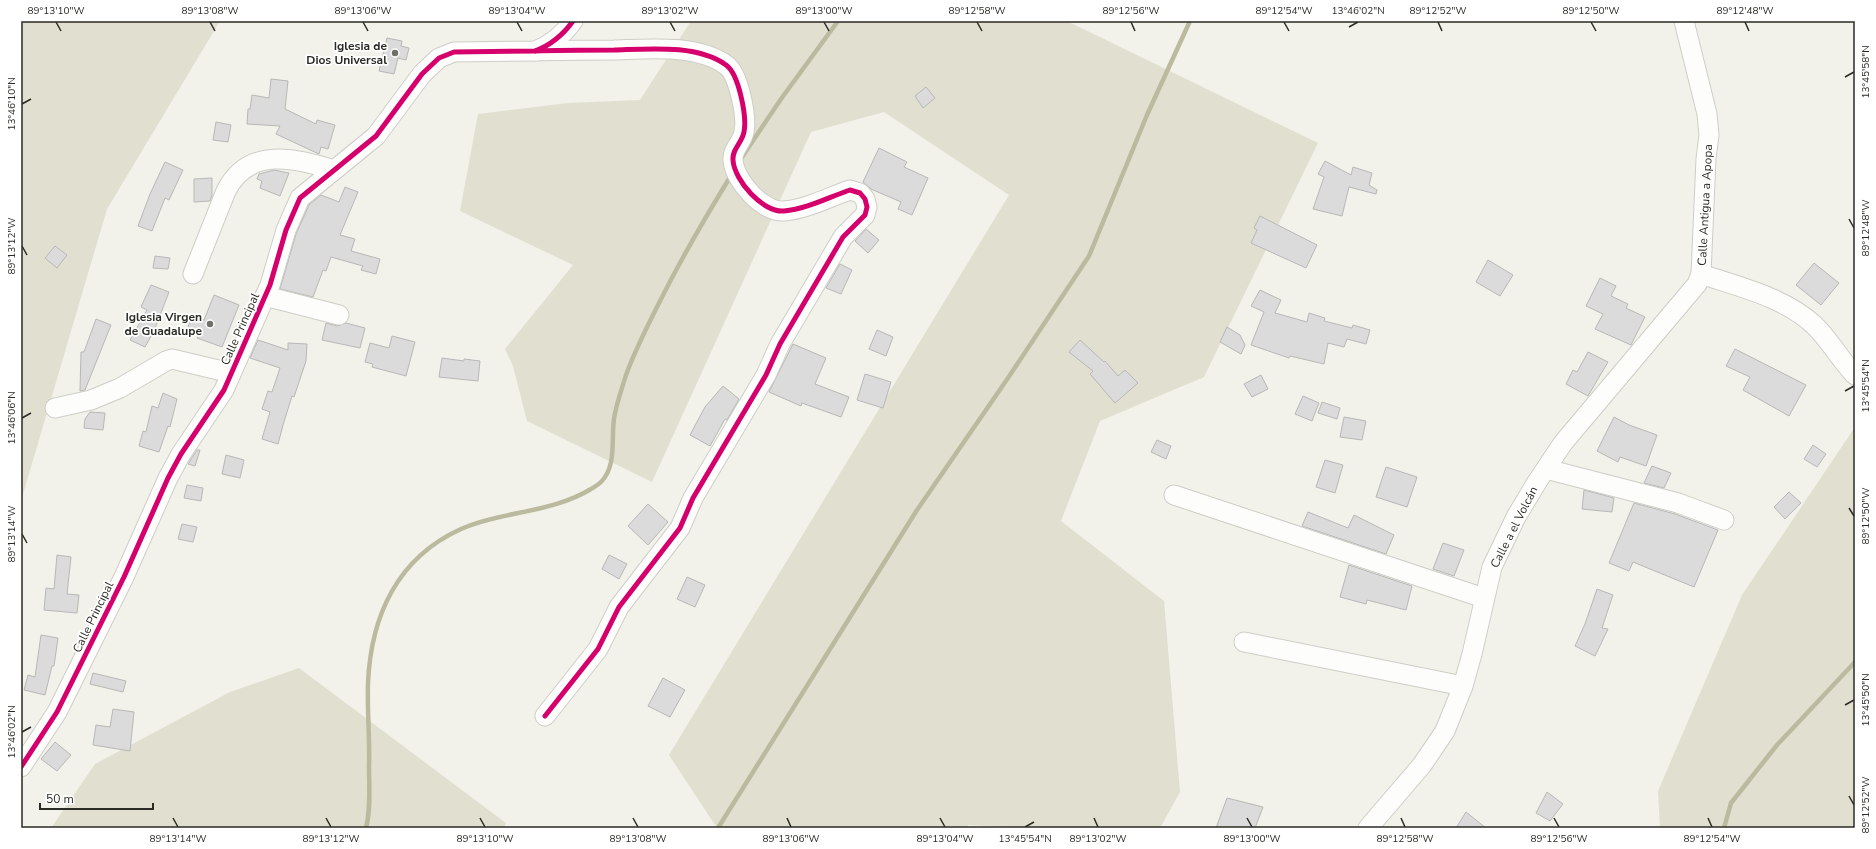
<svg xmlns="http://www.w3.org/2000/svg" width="1876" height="849" viewBox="0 0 1876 849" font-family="'Nunito Sans',sans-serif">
<rect width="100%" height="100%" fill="#f2f2ea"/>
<g fill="#e0dfd0">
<path d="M21 21H220L107 209 21 501Z"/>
<path d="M691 21H1067L1318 143 1204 377 1100 421 1061 521 1164 601 1180 792 1160 828H1031L968 825V828H717L669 755 1009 195 884 112 811 132 652 482 527 421 513 366 505 349 573 265 460 211 478 114 568 103 640 100Z"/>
<path d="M1855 427V828H1660L1658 791 1742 595Z"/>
<path d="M299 668 506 823 504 828H51L95 764 230 692Z"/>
</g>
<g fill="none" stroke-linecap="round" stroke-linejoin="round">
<g stroke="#bbba9e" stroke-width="4.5">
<path d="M740 160 781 99 838 21"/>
<path d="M366 828C371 809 369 786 369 766 370 739 367 711 368 683 371 616 397 558 461 529 502 511 552 513 591 489 594 487 598 485 601 482 617 466 611 439 614 419 616 404 622 389 626 375 635 350 647 327 659 303 681 259 706 216 732 174"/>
<path d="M718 828 917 510 1008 378 1089 256 1147 115 1190 21"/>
<path d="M1724 828 1731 803 1777 745 1855 662"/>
</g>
</g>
<g fill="#dadbda" stroke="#b7b8b7">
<path d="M387 38 402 41 401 46 409 48 406 60 398 58 394 74 379 71Z"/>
<path d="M271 79 288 81 285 109 316 124 317 120 335 125 328 149 321 147 319 154 276 134 280 126 247 124 248 109H250L252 95 269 98Z"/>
<path d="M926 87 935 98 923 108 915 96Z"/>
<path d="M216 122 231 125 228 142 213 140Z"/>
<path d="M879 148 907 162 904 167 928 178 912 215 898 209 901 202 871 189 863 182Z"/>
<path d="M1325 161 1351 175 1353 167 1372 173 1369 185 1377 190 1376 194 1349 187 1342 216 1313 209 1324 177 1318 174Z"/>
<path d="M165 162 183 170 169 200 165 198 152 231 138 226 150 194Z"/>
<path d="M274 170 289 173 280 196 260 188 262 181 257 179 259 174Z"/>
<path d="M212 178V195L210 201 194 202V179Z"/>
<path d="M345 187 358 192 340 235 355 239 351 251 380 259 376 274 361 270 363 266 331 257 326 271 323 270 313 297 280 289 296 234 309 205 321 195 339 202Z"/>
<path d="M1260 216 1317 245 1306 268 1251 243 1257 230 1254 228Z"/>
<path d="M866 229 879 240 868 253 855 241Z"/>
<path d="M55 246 67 255 57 268 45 258Z"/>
<path d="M155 256 170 258 168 269 153 268Z"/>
<path d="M1488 260 1513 275 1500 296 1476 282Z"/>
<path d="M1814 263 1839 283 1821 305 1796 285Z"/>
<path d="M840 264 852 270 841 294 826 288Z"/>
<path d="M1600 278 1616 286 1611 296 1628 304 1626 308 1645 317 1631 345 1595 329 1603 314 1586 306Z"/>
<path d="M151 285 169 292 154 331 145 347 130 340 147 310 141 307Z"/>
<path d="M1260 290 1281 300 1275 313 1307 322 1309 313 1325 318 1324 321 1352 328 1353 325 1370 330 1366 344 1347 339 1344 347 1328 343 1324 364 1290 356 1289 358 1251 345 1264 312 1251 306Z"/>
<path d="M214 295 239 305 222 347 197 338 200 332 188 327 192 315 204 320Z"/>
<path d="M96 319 111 325 85 390 80 391 81 352H84Z"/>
<path d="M326 323 337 326 346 323 365 328 360 348 322 340Z"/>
<path d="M1227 327 1240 335 1245 345 1241 354 1220 342Z"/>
<path d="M877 330 893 337 886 356 869 349Z"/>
<path d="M392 336 415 342 406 376 372 367 373 364 365 362 370 343 389 348Z"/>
<path d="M258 340 288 350V343L307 344 306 361 294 397 292 396 283 425 278 444 262 439 270 412 262 409 268 391 272 392 280 368 250 358Z"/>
<path d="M1080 340 1104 362 1105 361 1118 376 1125 370 1138 383 1115 403 1090 374 1093 371 1069 352Z"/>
<path d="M793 344 826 358 815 384 849 397 841 417 802 403 801 406 769 392Z"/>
<path d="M1735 349 1806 385 1789 416 1743 390 1750 377 1726 366Z"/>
<path d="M1588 352 1608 362 1588 396 1566 384 1573 370 1577 372Z"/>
<path d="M442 358 464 361V359L480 361 478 381 439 377Z"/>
<path d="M865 374 891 382 883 408 857 400Z"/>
<path d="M1261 375 1268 389 1252 397 1244 384Z"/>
<path d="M723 386 739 399 727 420 725 419 710 446 690 435 705 407Z"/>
<path d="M163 393 177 399 170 427 168 426 159 452 139 446 143 431 146 432 152 406 158 408Z"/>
<path d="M1303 396 1319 403 1312 421 1295 414Z"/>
<path d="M1322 402 1340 408 1337 419 1318 413Z"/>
<path d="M90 412 105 413 103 430 84 428 85 419Z"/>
<path d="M1344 417 1366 421 1362 440 1340 437Z"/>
<path d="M1614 417 1629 425 1657 435 1646 466 1620 457 1618 462 1597 451Z"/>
<path d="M1157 440 1171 446 1166 459 1151 452Z"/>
<path d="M1813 445 1826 454 1817 467 1804 459Z"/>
<path d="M197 450H200L195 466 188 464Z"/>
<path d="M226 455 244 460 240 478 222 474Z"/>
<path d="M1325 460 1343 465 1335 493 1316 487Z"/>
<path d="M1652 466 1671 473 1664 488 1644 483Z"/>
<path d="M1386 467 1417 477 1407 507 1376 497Z"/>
<path d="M187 485 203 488 201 501 184 498Z"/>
<path d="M1584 490 1614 498 1612 512 1582 509Z"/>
<path d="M1789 492 1801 503 1785 519 1774 507Z"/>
<path d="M1634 503 1675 514 1718 530 1694 587 1633 562 1629 571 1609 563Z"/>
<path d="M648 504 668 522 648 545 628 526Z"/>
<path d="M1308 512 1348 528 1354 515 1394 535 1386 554 1302 526Z"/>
<path d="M182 524 197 527 193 542 178 539Z"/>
<path d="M1443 543 1464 550 1454 576 1433 569Z"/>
<path d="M57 555 71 557 67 594 79 595 77 613 44 610 46 588 54 589Z"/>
<path d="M609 555 627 564 619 579 602 569Z"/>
<path d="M1349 565 1412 586 1406 610 1367 600 1366 604 1340 597Z"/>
<path d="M687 577 705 585 695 607 677 599Z"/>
<path d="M1597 589 1613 595 1602 628 1608 629 1595 656 1575 646 1585 624Z"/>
<path d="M41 635 58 638 54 666H52L45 695 24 690 28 675 35 677Z"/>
<path d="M93 673 126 681 123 692 90 684Z"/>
<path d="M663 678 685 690 670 717 648 706Z"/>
<path d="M113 709 134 712 130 751 93 745 96 725 110 727Z"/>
<path d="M55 742 71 755 57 771 41 759Z"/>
<path d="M1547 792 1563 804 1550 821 1536 813Z"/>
<path d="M1227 798 1263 807 1255 828H1216Z"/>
<path d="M1466 812 1486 828H1456Z"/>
</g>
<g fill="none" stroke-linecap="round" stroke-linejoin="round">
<g stroke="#cecec8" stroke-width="21">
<g id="minor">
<path d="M535 51C561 50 587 50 614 50 648 49 697 44 726 65 739 74 747 117 744 132 742 143 732 149 733 160 734 180 763 213 784 211 807 209 829 197 850 190L860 193 865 199 867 207 865 215 843 237 780 344 766 375 693 498 680 528 619 607 598 649 545 716"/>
<path d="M193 274 226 191C249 146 294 158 334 170"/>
<path d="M1701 274C1739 287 1784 297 1814 325 1830 340 1840 360 1855 375"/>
<path d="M265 296 339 315"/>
<path d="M55 408 91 400 120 388 166 361 172 359 231 373"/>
<path d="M1546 469 1678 503 1724 520"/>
<path d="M1174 495 1484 598"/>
<path d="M1244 642 1463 686"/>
<path d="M21 767 57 712 124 577 168 478 181 454 224 390 270 285 286 230 300 198 376 136 422 74 439 58 454 52 535 51C551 45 563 35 573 21"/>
<path d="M1368 828 1422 765 1445 731 1463 686 1472 654 1492 567 1516 517 1537 482 1563 443 1697 284 1701 274 1706 159 1709 135 1707 114 1684 21"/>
</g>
</g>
<use href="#minor" stroke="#fdfdfc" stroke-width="19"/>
<g stroke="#fff" stroke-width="8">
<g id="cycleway">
<path d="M535 51C561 50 587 50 614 50 648 49 697 44 726 65 739 74 747 117 744 132 742 143 732 149 733 160 734 180 763 213 784 211 807 209 829 197 850 190L860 193 865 199 867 207 865 215 843 237 780 344 766 375 693 498 680 528 619 607 598 649 545 716"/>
<path d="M21 767 57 712 124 577 168 478 181 454 224 390 270 285 286 230 300 198 376 136 422 74 439 58 454 52 535 51C551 45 563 35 573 21"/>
</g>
</g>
<use href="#cycleway" stroke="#d6006c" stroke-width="5"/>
</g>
<path fill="none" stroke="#2b2b25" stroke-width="1.5" d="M56 22 61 31M210 22 215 31M363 22 368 31M517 22 522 31M670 22 675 31M824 22 829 31M977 22 982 31M1131 22 1135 31M1284 22 1289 31M1438 22 1442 31M1591 22 1596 31M1745 22 1749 31M1349 27 1358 22M1845 77 1854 72M22 104 31 99M1849 219 1854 228M22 246 27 255M1845 391 1854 386M22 418 31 413M1849 508 1854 516M22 534 27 543M1845 705 1854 700M22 732 31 727M1849 796 1854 805M173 818 178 827M326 818 331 827M480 818 485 827M633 818 638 827M787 818 791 827M940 818 945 827M1094 818 1098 827M1247 818 1252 827M1401 818 1405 827M1554 818 1559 827M1708 818 1712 827M1025 827 1034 822"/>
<g fill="#71716a" stroke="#fff" stroke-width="1.5">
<circle cx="395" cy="53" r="4"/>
<circle cx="210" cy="324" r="4"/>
</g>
<g text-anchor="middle" stroke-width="3.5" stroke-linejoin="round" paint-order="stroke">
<g font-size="12" font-weight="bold" fill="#2b2b25" stroke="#fff" text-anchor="end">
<text x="387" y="50">Iglesia de<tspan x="387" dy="14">Dios Universal</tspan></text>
<text x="202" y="321">Iglesia Virgen<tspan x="202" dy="14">de Guadalupe</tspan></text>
</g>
<g font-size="12" fill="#2b2b25" stroke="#fff">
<text transform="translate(1705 205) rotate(-87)" y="4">Calle Antigua a Apopa</text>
<text transform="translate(240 329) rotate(-66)" y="4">Calle Principal</text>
<text transform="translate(1514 527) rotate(-63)" y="4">Calle a el Volcán</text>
<text transform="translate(93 617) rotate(-64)" y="4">Calle Principal</text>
</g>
</g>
<rect width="1876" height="849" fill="none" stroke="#ffffff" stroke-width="44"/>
<path d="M40 803v6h113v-6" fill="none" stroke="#2b2b25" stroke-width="2"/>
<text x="46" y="803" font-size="12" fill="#2b2b25" stroke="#ffffff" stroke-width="3" paint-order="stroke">50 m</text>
<rect x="22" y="22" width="1832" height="805" fill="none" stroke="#2b2b25" stroke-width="1.5"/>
<g font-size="10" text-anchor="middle" fill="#2b2b25">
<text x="56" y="14">89°13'10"W</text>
<text x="210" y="14">89°13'08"W</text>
<text x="363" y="14">89°13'06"W</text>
<text x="517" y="14">89°13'04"W</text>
<text x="670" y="14">89°13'02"W</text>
<text x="824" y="14">89°13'00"W</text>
<text x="977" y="14">89°12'58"W</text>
<text x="1131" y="14">89°12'56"W</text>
<text x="1284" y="14">89°12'54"W</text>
<text x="1358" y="14">13°46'02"N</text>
<text x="1438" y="14">89°12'52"W</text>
<text x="1591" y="14">89°12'50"W</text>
<text x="1745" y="14">89°12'48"W</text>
<text transform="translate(1865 72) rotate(-90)" y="4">13°45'58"N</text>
<text transform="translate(11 104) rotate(-90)" y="4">13°46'10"N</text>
<text transform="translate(1865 228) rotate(-90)" y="4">89°12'48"W</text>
<text transform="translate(11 246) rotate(-90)" y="4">89°13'12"W</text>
<text transform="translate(1865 386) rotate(-90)" y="4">13°45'54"N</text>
<text transform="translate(11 418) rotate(-90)" y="4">13°46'06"N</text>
<text transform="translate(1865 516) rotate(-90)" y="4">89°12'50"W</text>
<text transform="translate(11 534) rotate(-90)" y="4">89°13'14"W</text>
<text transform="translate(1865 700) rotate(-90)" y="4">13°45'50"N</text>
<text transform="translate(11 732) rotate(-90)" y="4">13°46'02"N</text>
<text transform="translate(1865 805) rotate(-90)" y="4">89°12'52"W</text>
<text x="178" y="842">89°13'14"W</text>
<text x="331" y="842">89°13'12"W</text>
<text x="485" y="842">89°13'10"W</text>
<text x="638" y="842">89°13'08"W</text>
<text x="791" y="842">89°13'06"W</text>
<text x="945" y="842">89°13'04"W</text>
<text x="1025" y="842">13°45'54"N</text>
<text x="1098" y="842">89°13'02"W</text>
<text x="1252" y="842">89°13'00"W</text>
<text x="1405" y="842">89°12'58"W</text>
<text x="1559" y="842">89°12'56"W</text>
<text x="1712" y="842">89°12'54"W</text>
</g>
</svg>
